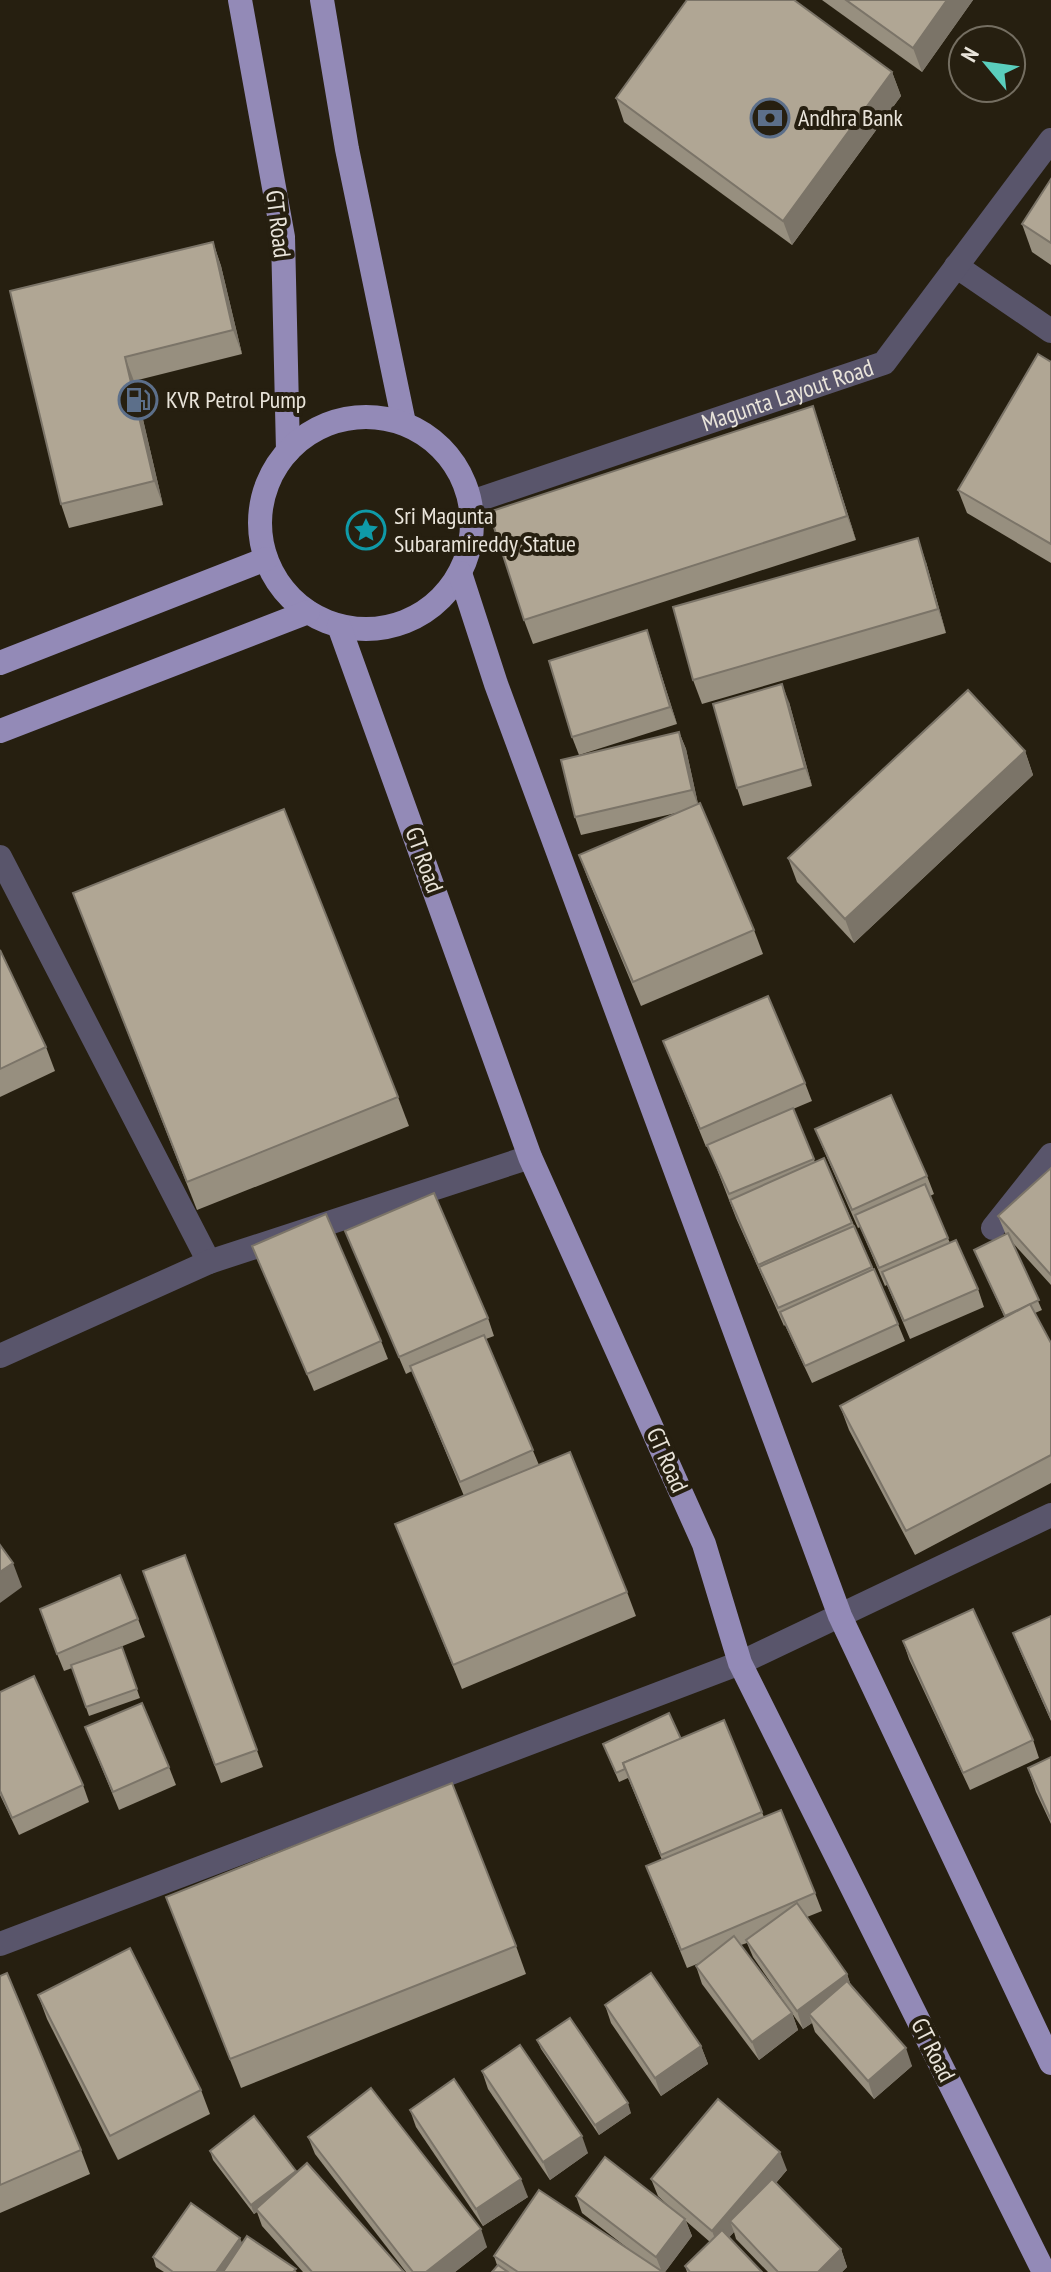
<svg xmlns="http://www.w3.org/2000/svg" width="1051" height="2272" viewBox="0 0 1051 2272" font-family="'PT Sans Narrow',sans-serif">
<rect width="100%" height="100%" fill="#261f10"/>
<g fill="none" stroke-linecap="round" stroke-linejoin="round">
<g stroke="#59556b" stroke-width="24">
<path d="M956 266 1051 331"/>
<path id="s1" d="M471 502 884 363 1051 140"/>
<path d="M0 857 209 1262"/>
<path d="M993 1228 1051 1155"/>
<path d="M0 1356 209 1262 530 1157"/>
<path d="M0 1944 740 1663 1051 1515"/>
</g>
<g stroke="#938ab7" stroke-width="24">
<path d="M240 0 283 237 288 451"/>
<path d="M322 0 347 149 404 423"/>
<circle cx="366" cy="523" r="106"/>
<path d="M460 573 496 684 840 1616 1051 2063"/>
<path d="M339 626 530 1157 704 1544 740 1663 1044 2272"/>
<path d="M0 663 266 559"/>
<path d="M0 731 308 612"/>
</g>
</g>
<g fill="#978f7f">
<path d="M822 0H973L922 72Z"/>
<path d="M892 72 901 96 792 245 624 122 616 98Z"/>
<path d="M1051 179V265L1032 252 1022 224Z"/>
<path d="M213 242 221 266 242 354 134 381 163 505 69 528 61 504 10 291Z"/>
<path d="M1051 362V563L967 513 958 490Z"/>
<path d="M821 430 856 540 533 644 524 620Z"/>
<path d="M926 562 946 633 702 704 693 680Z"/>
<path d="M647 630 677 724 579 755 572 737Z"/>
<path d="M789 702 812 786 743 806 737 788Z"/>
<path d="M679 732 686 749 698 804 754 930 763 954 641 1006 588 879 579 855 676 813 581 835 575 817Z"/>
<path d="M1025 751 1033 775 854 943 797 882 788 858Z"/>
<path d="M73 893 398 1097 409 1126 197 1210Z"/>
<path d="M0 950 46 1047 55 1071 0 1097Z"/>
<path d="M663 1041 805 1083 812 1101 793 1109 815 1162 824 1158 898 1324 905 1341 812 1383 785 1325 784 1326 736 1218 708 1146 706 1147Z"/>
<path d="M815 1129 927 1176 934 1194 930 1196 950 1243 978 1289 984 1307 910 1339 887 1285 885 1286 860 1227 858 1228 822 1146Z"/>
<path d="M1051 1168V1285L1012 1242 1042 1310 1035 1313 1051 1343V1483L915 1555 849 1430 840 1406 1005 1318 974 1250 1006 1235 998 1216Z"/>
<path d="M345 1231 488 1318 494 1336 486 1339 539 1465 627 1592 636 1616 462 1689 395 1524 464 1496 412 1371 406 1374Z"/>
<path d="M252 1246 381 1341 388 1359 314 1391Z"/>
<path d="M185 1555 263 1767 221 1783 143 1571Z"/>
<path d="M1051 1616V1721L1020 1651 1013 1633Z"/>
<path d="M138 1619 145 1637 113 1650 122 1647 140 1698 89 1716 72 1668 64 1671 46 1627Z"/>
<path d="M903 1641 1033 1740 1039 1758 970 1790 909 1659Z"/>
<path d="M0 1692 83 1785 89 1802 19 1835 0 1795Z"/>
<path d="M724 1720 764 1817 815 1893 822 1911 807 1917 847 1974 851 1986 912 2066 874 2099 815 2032 812 2023 803 2029 753 1957 747 1943 741 1945 792 2013 798 2030 759 2060 702 1984 696 1966 702 1962 687 1968 653 1884 646 1866 662 1860 628 1778 619 1782 603 1744 681 1739Z"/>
<path d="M85 1727 169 1767 176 1785 119 1810Z"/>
<path d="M1051 1757V1824L1036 1792 1028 1768Z"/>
<path d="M166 1897 516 1946 526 1974 241 2088Z"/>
<path d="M0 1976 81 2150 90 2174 0 2213Z"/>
<path d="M38 1995 201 2090 210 2114 118 2160 47 2019Z"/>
<path d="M605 2005 701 2046 708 2064 661 2096 611 2023Z"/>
<path d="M537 2040 631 2113 599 2135 541 2049Z"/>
<path d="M482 2071 588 2153 550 2180 488 2089Z"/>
<path d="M410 2110 528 2197 483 2226 416 2127Z"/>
<path d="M308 2137 487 2247 455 2272H406L315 2154Z"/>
<path d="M210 2151 296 2173 404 2272H303L262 2226 257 2212 254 2214 213 2160Z"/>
<path d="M787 2170 776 2183 841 2249 847 2267 842 2272H768L736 2239 734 2232 729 2237 762 2272H687L685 2266 710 2242 686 2221 692 2236 665 2272H492L497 2265 494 2256 630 2250 582 2213 576 2196 671 2208 658 2196 651 2179Z"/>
<path d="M242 2244 297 2272H164L156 2267 153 2257Z"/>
</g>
<g fill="#7b7468">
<path d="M947 0H973L922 72 913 48Z"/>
<path d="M892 72 901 96 792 245 783 221Z"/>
<path d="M213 242 221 266 242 354 233 330Z"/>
<path d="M125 357 134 381 163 505 154 481Z"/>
<path d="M813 406 821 430 856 540 847 516Z"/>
<path d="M918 538 926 562 946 633 938 609Z"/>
<path d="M647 630 653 648 677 724 670 707Z"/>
<path d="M782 684 789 702 812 786 805 768Z"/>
<path d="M679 732 686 749 699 808 692 790Z"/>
<path d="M1025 751 1033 775 854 943 845 919Z"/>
<path d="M13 1563 22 1587 0 1603V1572Z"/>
<path d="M847 1974 853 1992 809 2014 812 2023 803 2029 797 2011Z"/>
<path d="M792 2013 798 2030 759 2060 752 2042Z"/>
<path d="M701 2046 708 2064 661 2096 655 2078Z"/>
<path d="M906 2048 912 2066 874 2099 868 2081Z"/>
<path d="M628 2103 631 2113 599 2135 595 2125Z"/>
<path d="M582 2136 588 2153 550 2180 543 2162Z"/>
<path d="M780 2152 787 2170 737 2228 730 2221 734 2232 719 2249 712 2231Z"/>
<path d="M296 2171 299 2180 256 2209 257 2212 254 2214 251 2205Z"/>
<path d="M521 2179 528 2197 483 2226 476 2209Z"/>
<path d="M685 2219 692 2236 665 2272H662L656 2257Z"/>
<path d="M481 2229 487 2247 455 2272H426Z"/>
<path d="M240 2238 244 2247 226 2272H216Z"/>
<path d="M841 2249 847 2267 842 2272H818Z"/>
</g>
<g fill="#b0a694" stroke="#7b7468" stroke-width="2">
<path d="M687 0H794L892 72 783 221 616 98Z"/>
<path d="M846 0H947L913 48Z"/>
<path d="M1051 179V243L1022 224Z"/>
<path d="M213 242 233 330 125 357 154 481 61 504 10 291Z"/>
<path d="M1038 354 1051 362V544L958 490Z"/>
<path d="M813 406 847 516 524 620 489 512Z"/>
<path d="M918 538 938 609 693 680 673 607Z"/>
<path d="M647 630 670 707 572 737 549 661Z"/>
<path d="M782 684 805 768 737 788 713 704Z"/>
<path d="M968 690 1025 751 845 919 788 858Z"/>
<path d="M679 732 692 790 575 817 561 760Z"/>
<path d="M700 803 754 930 633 982 579 855Z"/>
<path d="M284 809 398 1097 187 1182 73 893Z"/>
<path d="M0 950 46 1047 0 1069Z"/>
<path d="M768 996 805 1083 700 1129 663 1041Z"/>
<path d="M891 1095 927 1176 852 1210 815 1129Z"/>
<path d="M793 1108 814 1159 729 1194 707 1145Z"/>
<path d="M824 1158 852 1223 758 1265 730 1200Z"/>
<path d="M1051 1168V1275L998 1216Z"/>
<path d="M925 1184 948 1238 879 1268 855 1215Z"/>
<path d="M434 1193 488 1318 399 1357 345 1231Z"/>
<path d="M326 1214 381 1341 307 1374 252 1246Z"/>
<path d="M854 1226 872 1267 778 1308 759 1267Z"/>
<path d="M1008 1233 1039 1300 1005 1316 974 1250Z"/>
<path d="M956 1240 978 1289 904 1321 882 1272Z"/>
<path d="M874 1269 898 1324 805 1366 780 1312Z"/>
<path d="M1030 1304 1051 1343V1455L906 1531 840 1406Z"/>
<path d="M484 1335 533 1450 460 1482 410 1366Z"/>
<path d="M570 1452 627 1592 453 1665 395 1524Z"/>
<path d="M0 1545 13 1563 0 1572Z"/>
<path d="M185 1555 257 1750 215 1765 143 1571Z"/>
<path d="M120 1575 138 1619 57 1654 40 1609Z"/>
<path d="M973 1609 1033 1740 963 1773 903 1641Z"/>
<path d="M1051 1616V1718L1013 1633Z"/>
<path d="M122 1647 137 1689 86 1707 71 1665Z"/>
<path d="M34 1676 83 1785 12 1818 0 1791V1692Z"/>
<path d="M142 1703 169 1767 113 1792 85 1727Z"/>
<path d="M669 1713 681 1739 623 1763 625 1769 616 1773 603 1744Z"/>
<path d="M724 1720 762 1812 661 1855 623 1763Z"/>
<path d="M1051 1757V1820L1028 1768Z"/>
<path d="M452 1783 516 1946 230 2059 166 1897Z"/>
<path d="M781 1810 815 1893 681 1950 646 1866Z"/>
<path d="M797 1903 847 1974 797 2011 746 1940Z"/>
<path d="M734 1936 792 2013 752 2042 696 1966Z"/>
<path d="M130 1948 201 2090 110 2136 38 1995Z"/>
<path d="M7 1973 81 2150 0 2185V1976Z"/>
<path d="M651 1973 701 2046 655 2078 605 2005Z"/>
<path d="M847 1981 906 2048 868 2081 809 2014Z"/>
<path d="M570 2018 628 2103 595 2125 537 2040Z"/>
<path d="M520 2045 582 2136 543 2162 482 2071Z"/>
<path d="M454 2079 521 2179 476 2209 410 2110Z"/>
<path d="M371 2088 481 2229 426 2272H413L308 2137Z"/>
<path d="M718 2099 780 2152 712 2231 651 2179Z"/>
<path d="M254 2116 296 2171 251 2205 210 2151Z"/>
<path d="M605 2157 685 2219 656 2257 576 2196Z"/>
<path d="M307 2163 404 2272H312L256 2209Z"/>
<path d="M772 2179 841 2249 818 2272H778L730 2221Z"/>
<path d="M539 2190 663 2272H518L494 2256Z"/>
<path d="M191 2203 240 2238 216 2272H173L153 2257Z"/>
<path d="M722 2230 762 2272H690L685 2266Z"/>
<path d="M247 2236 296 2269 293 2272H223Z"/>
<path d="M498 2265 508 2272H492Z"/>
</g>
<defs>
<g id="bank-ring" transform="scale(2)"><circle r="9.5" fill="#261f10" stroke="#5c6f8a" stroke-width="1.5"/><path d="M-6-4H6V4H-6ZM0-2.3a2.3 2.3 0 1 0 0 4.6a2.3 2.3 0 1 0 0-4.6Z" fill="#5c6f8a"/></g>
<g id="fuel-ring" transform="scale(2)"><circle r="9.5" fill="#261f10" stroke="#5c6f8a" stroke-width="1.5"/><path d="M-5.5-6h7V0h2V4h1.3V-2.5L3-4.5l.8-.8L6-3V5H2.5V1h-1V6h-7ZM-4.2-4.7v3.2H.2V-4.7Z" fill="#5c6f8a"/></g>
<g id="sight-ring" transform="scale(2)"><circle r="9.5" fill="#261f10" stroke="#0f9aa8" stroke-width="1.5"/><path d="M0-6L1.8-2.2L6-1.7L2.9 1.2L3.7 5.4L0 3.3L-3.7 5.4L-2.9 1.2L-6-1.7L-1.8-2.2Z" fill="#0f9aa8"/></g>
</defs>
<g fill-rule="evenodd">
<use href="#bank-ring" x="770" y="118"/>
<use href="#fuel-ring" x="138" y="400"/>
<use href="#sight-ring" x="366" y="530"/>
</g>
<g text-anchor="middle" stroke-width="8" stroke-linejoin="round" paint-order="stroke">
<g font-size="24" fill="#e9e4da" stroke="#261f10" text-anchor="start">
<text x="798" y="126">Andhra Bank</text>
<text x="166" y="408">KVR Petrol Pump</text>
<text x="394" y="524">Sri Magunta<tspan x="394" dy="28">Subaramireddy Statue</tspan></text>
</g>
<g font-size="24" fill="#e9e4da" stroke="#261f10">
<text transform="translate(278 224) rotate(83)" y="8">GT Road</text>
<text dy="8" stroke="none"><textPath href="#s1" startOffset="334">Magunta Layout Road</textPath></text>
<text transform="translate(424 860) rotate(70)" y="8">GT Road</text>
<text transform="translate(667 1460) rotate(66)" y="8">GT Road</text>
<text transform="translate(933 2050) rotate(63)" y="8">GT Road</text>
</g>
</g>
<g transform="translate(987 64) rotate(299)"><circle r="38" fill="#261f10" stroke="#746e61" stroke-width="2"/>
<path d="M0-6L14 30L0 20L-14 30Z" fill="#5acebd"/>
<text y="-12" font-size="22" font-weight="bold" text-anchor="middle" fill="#e9e4da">N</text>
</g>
</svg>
